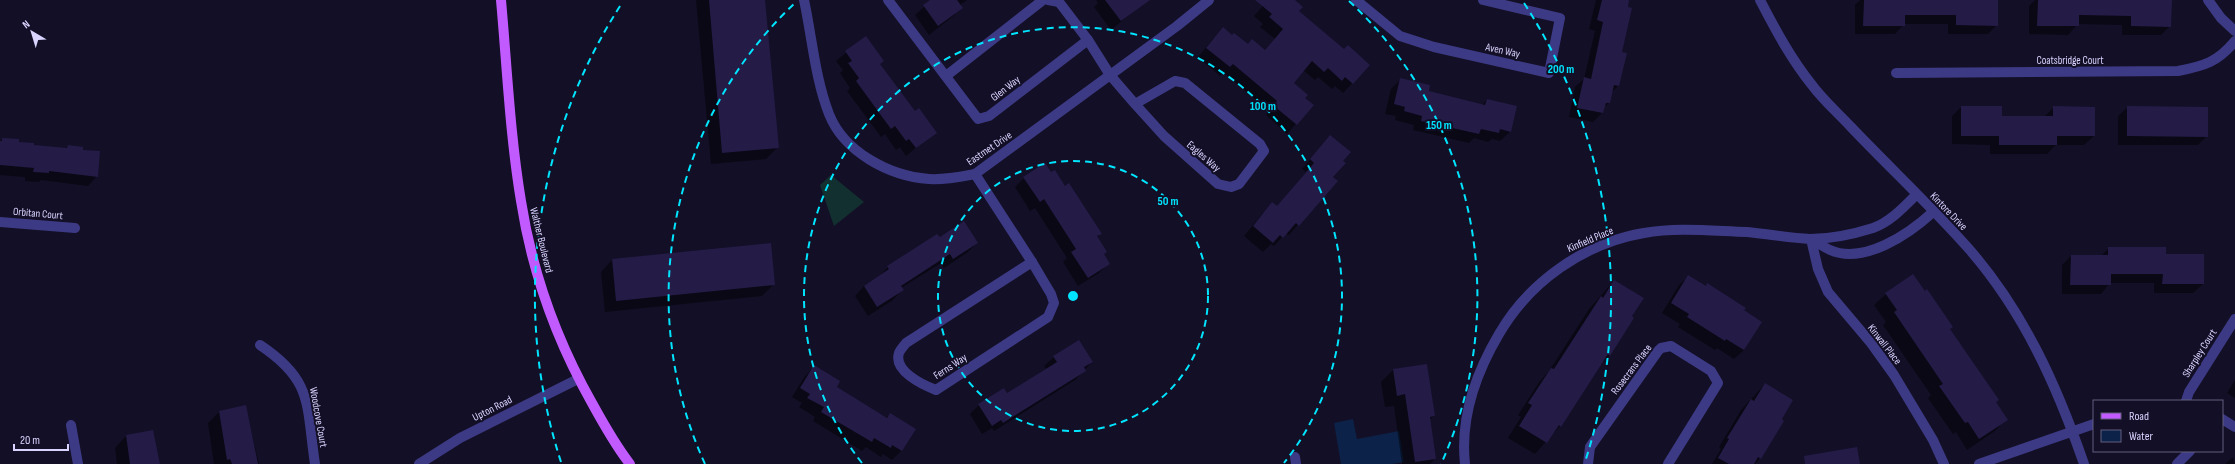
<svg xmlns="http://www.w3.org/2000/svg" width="2235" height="464" viewBox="0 0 2235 464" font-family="'Sofia Sans Condensed',sans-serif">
<rect width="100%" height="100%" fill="#130f26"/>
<path fill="#12302f" d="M831 175 864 202 834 226 820 185Z"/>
<path fill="#0c2248" d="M1353 419 1357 439 1399 431 1404 462 1392 464H1341L1334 423Z"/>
<g fill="#0007">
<path d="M696 0H764L778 147 766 159 711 164Z"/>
<path d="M932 0H967L960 5 962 8 952 17 929 35 915 15Z"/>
<path d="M1096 0H1136L1140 6 1111 30 1094 7 1098 3Z"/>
<path d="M1268 0H1294L1298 11 1344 50 1369 65 1343 93 1335 86 1332 89 1318 77 1315 80 1303 70 1292 83 1304 98 1312 105 1287 134 1266 115 1269 111 1223 72 1220 76 1198 57 1214 38 1232 36 1248 45 1264 51 1275 39 1260 27 1263 24 1254 16Z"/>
<path d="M1596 0H1628L1621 52 1625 53 1618 86 1611 93 1609 103 1603 108 1602 113 1593 122 1569 117 1575 87 1584 79 1595 31 1589 29Z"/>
<path d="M1860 0H1997V25L1988 34H1948V24H1904L1895 34H1855V5Z"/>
<path d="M2035 0H2171L2170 26 2161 35H2122V25L2078 24 2068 35 2029 34V6Z"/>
<path d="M865 37 879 64 915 113 935 132 906 156 900 147 896 150 885 134 881 137 847 91 850 88 840 73 843 70 836 61Z"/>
<path d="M1400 80 1427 92 1482 105 1487 100 1510 132 1500 141 1492 139 1488 142 1474 138 1469 143 1413 130 1414 125 1395 120 1396 116 1385 114 1391 89Z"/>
<path d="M1961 107 2001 117H2044L2054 107 2094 136 2084 145H2056L2047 154H1990V145L1952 144V116Z"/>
<path d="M2128 107 2207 136 2198 145H2118V116Z"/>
<path d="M1330 136 1342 161 1332 178 1336 181 1289 235 1286 233 1274 246 1271 244 1263 252 1244 236 1263 213 1277 207 1306 172 1302 169Z"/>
<path d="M3 139 33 146 65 149 68 146 82 151 97 176 88 186 41 180 39 182 25 181V177L0 175V141Z"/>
<path d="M1051 174 1064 187 1100 233 1097 237 1108 264 1099 273 1078 286 1063 262 1067 258 1035 208 1030 211 1015 187 1024 178Z"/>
<path d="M939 239 977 243 968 252 944 268 941 263 901 288 902 290 893 300 868 316 855 296 864 286 879 277 888 267Z"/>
<path d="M2109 248 2165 255 2203 284 2193 293H2154V283H2110L2101 294H2062V265L2071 256H2101Z"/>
<path d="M612 260 774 284 762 296 605 312 601 272Z"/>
<path d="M1689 276 1761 322 1744 350 1734 359 1717 348 1715 350 1678 327 1680 324 1662 313 1679 285Z"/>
<path d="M1614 281 1631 317 1610 355 1600 365 1560 426 1535 454 1508 438 1521 417 1518 415 1540 381 1549 371 1589 309Z"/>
<path d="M1924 292 2006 419 1995 431 1967 450 1956 432 1953 434 1928 398 1931 395 1883 325 1886 322 1874 305 1886 294Z"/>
<path d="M1054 357 1092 362 1075 380 994 431 992 428 982 434 970 414 979 405 1007 394 1046 369 1044 366Z"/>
<path d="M1427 365 1434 416 1429 420 1435 459 1430 464H1402L1394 406 1385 407 1381 382 1393 370Z"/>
<path d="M814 367 835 388 886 418 890 414 901 451 892 460 883 454 881 457 866 447 862 451 813 421 815 417 799 407 802 403 792 397 805 376Z"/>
<path d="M2235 380V398L2227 393Z"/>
<path d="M1765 384 1760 458 1755 464H1712L1721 449 1719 447 1741 410Z"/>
<path d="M245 406 259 464H214L208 423 219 412Z"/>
<path d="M126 436 159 464H117L115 448Z"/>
<path d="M2233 457 2235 464H2225Z"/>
</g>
<g fill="#241b47">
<path d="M709 0H765L779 148 722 153Z"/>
<path d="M930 0H957L963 8 938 26 923 5Z"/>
<path d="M1105 0H1150L1121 21Z"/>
<path d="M1255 0H1295L1303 7 1299 11 1344 49 1348 45 1370 65 1353 84 1345 77 1342 81 1328 68 1324 72 1312 61 1294 83 1308 95 1305 98 1314 105 1297 125 1274 106 1277 101 1233 64 1230 67 1206 48 1223 27 1232 35 1234 33 1248 44 1252 39 1265 50 1283 29 1269 17 1272 14Z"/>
<path d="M1602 0H1629L1628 7 1632 8 1622 52 1627 53 1619 86 1614 85 1610 103H1606L1603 113 1577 108 1584 77 1591 79 1603 22 1597 20Z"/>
<path d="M1864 0H1998V26L1956 25V15H1905V26H1863Z"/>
<path d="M2038 0H2172L2171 27 2131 26V16L2079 15V26H2037Z"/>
<path d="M866 36 884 61 880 64 915 111 919 108 937 133 916 148 909 139 906 141 895 126 891 129 856 81 859 78 848 63 852 61 845 51Z"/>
<path d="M1400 78 1430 85 1429 91 1485 105 1487 99 1517 106 1511 132 1500 129 1499 133 1481 129 1479 134 1421 121 1422 116 1404 111 1405 107 1394 104Z"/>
<path d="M1961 106H2002V116H2053V106L2095 107V136H2057V145H1999V136H1961Z"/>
<path d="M2127 106 2208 107V137L2127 136Z"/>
<path d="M1330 135 1351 152 1343 161 1346 163 1333 177 1338 181 1299 226 1296 223 1283 238 1280 235 1273 243 1253 226 1272 202 1277 206 1314 163 1310 159Z"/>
<path d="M2 138 19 139V142L34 143V145L67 148 68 145 83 147V150L100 151 98 177 49 171V173L33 172 34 168 0 165V141H2Z"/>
<path d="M1045 163 1051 172 1055 170 1065 186 1069 183 1102 234 1097 236 1107 252 1104 254 1110 264 1088 278 1071 252 1076 249 1044 199 1040 202 1023 177Z"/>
<path d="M964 221 978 243 953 259 950 254 901 286 904 290 877 307 864 286 889 269 887 266 937 234 940 237Z"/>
<path d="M771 243 775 285 616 301 612 259Z"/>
<path d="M2108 247H2166V254H2204V284H2162L2163 274H2111V285H2070L2071 255H2108Z"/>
<path d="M1913 274 1925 291 1927 289 1953 327 1950 329 1999 400 1996 402 2008 420 1979 439 1968 422 1965 423 1939 386 1943 384 1894 312 1897 310 1885 293Z"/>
<path d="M1688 275 1706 286 1707 283 1746 308 1744 310 1762 322 1744 350 1726 339 1725 341 1687 317 1689 314 1671 303Z"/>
<path d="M1614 280 1644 298 1632 316 1634 318 1610 356 1608 354 1561 427 1559 425 1547 443 1519 426 1532 405 1528 403 1551 368 1554 369 1601 296 1603 298Z"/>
<path d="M1079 340 1093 362 1084 367 1086 371 1003 423 1001 420 992 426 978 404 1004 388 1007 393 1057 362 1053 356Z"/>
<path d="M1427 364 1435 416 1430 417 1436 459 1415 462 1405 394 1397 396 1393 369Z"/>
<path d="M814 365 840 381 837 387 887 418 890 413 916 429 902 451 892 445 891 448 874 438 872 442 821 412 824 407 807 398 810 394 800 388Z"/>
<path d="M1765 383 1793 400 1782 419 1784 421 1761 459 1758 457 1754 464H1729L1718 458 1729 439 1727 438 1751 399 1754 401Z"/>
<path d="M246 405 258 464H232L230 459 227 460 219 411Z"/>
<path d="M153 430 160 464H130L126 435Z"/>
<path d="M1857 447 1860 464H1805L1804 456Z"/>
</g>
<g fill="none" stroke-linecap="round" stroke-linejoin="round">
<g stroke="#3d3a85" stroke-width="10">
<path d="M804 0C812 37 815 78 829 114 844 152 889 176 929 179 945 180 959 177 975 174L1177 26 1209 0"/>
<path d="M888 0 978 119 989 116 1088 40"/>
<path d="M1048 0 1059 2 1088 40 1110 75 1135 104 1164 136 1218 184 1231 187 1239 184 1264 151 1260 144 1185 83 1175 81 1135 104"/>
<path d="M1356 0 1400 36 1434 47 1549 73 1560 18 1483 0"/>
<path d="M1760 0C1775 29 1791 59 1812 85 1823 100 1838 113 1851 127 1890 168 1932 207 1969 249 2024 312 2057 386 2084 464"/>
<path d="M2208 0 2221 18 2235 31"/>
<path d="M1896 73 2178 71C2204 66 2218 62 2235 41"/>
<path d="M946 76 1043 0"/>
<path d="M975 174 1032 262"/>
<path d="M0 222 75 228"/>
<path d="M1811 239 1818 269 1828 292 1871 343 1894 375 1933 440 1944 464"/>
<path d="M1811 239C1817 242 1823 247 1830 250 1864 265 1909 234 1933 212"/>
<path d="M1032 262 1051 294 1054 303 1048 317 936 390C923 385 893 371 899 353 900 350 904 346 906 343Z"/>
<path d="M260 345C314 381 306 405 315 464"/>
<path d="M2186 401 2189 392 2235 319"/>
<path d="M2222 419 2235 427"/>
<path d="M71 425 78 464"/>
<path d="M1295 457 1296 464"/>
<path d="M419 464 460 438 578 379"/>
<path d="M1465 464C1460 418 1476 373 1499 334 1529 282 1584 243 1644 233 1677 227 1713 231 1747 232 1768 234 1789 238 1810 239 1830 239 1854 234 1873 228 1890 222 1904 207 1916 195"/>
<path d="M1588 464 1590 447 1658 351 1661 348 1671 346 1711 371 1718 383 1668 464"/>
<path d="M1979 464 2094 424"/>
<path d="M2177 464 2190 451"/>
</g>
<path stroke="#c25bff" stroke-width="10" d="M501 0C507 67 510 135 521 201 532 272 557 341 592 403 603 423 615 445 630 464"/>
</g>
<g fill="none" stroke="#00e5ff" stroke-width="2" stroke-dasharray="7 5">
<circle cx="1073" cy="296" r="135"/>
<path d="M862 463A269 269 0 1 1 1284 463"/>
<path d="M705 464A404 404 0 0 1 797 1M1349 1A404 404 0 0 1 1441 464"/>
<path d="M561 462A538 538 0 0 1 622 3M1524 3A538 538 0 0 1 1585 462"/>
</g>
<g text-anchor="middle" stroke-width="4" stroke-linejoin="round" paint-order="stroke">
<g font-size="11" fill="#d9d4ff" stroke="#130f26">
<text transform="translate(1503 50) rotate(12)" y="4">Aven Way</text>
<text x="2070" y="64">Coatsbridge Court</text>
<text transform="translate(1005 88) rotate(-38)" y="4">Glen Way</text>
<text transform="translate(989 148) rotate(-34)" y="4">Eastmet Drive</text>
<text transform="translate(1204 156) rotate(41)" y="4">Eagles Way</text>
<text transform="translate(1949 211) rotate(46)" y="4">Kintore Drive</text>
<text transform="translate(38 213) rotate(5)" y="4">Orbitan Court</text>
<text transform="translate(1590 239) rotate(-23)" y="4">Kinfield Place</text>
<text transform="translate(542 240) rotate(76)" y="4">Walther Boulevard</text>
<text transform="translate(1885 344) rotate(52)" y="4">Kinwall Place</text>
<text transform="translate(2199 353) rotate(-58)" y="4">Sharpley Court</text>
<text transform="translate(950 366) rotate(-33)" y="4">Ferns Way</text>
<text transform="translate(1631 369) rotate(-53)" y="4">Rosecrans Place</text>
<text transform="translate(492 408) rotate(-27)" y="4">Upton Road</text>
<text transform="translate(319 417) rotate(80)" y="4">Woodcove Court</text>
</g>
</g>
<circle cx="1073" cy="296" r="6" fill="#00e5ff" stroke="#130f26" stroke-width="2"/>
<g font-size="12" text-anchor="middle" font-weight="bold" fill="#00e5ff" stroke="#130f26" stroke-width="4" stroke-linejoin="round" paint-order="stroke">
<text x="1561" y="73">200 m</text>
<text x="1263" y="110">100 m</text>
<text x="1439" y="129">150 m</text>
<text x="1168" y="205">50 m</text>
</g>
<rect x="2093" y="400" width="130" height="52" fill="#130f26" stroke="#625e7d"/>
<rect x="2101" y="413" width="20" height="6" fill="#c25bff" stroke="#625e7d"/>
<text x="2129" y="420" font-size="12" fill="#d9d4ff">Road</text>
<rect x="2101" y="430" width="20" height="12" fill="#0c2248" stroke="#625e7d"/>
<text x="2129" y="440" font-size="12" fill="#d9d4ff">Water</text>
<g transform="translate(32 32) rotate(322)" stroke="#130f26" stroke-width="3" paint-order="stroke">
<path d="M0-3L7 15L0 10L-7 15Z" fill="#d9d4ff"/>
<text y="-6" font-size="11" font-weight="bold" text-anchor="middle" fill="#d9d4ff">N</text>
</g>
<path d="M14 444v6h54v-6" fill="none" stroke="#d9d4ff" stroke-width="2"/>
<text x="20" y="444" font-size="12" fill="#d9d4ff" stroke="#130f26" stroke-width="3" paint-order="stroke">20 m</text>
</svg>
